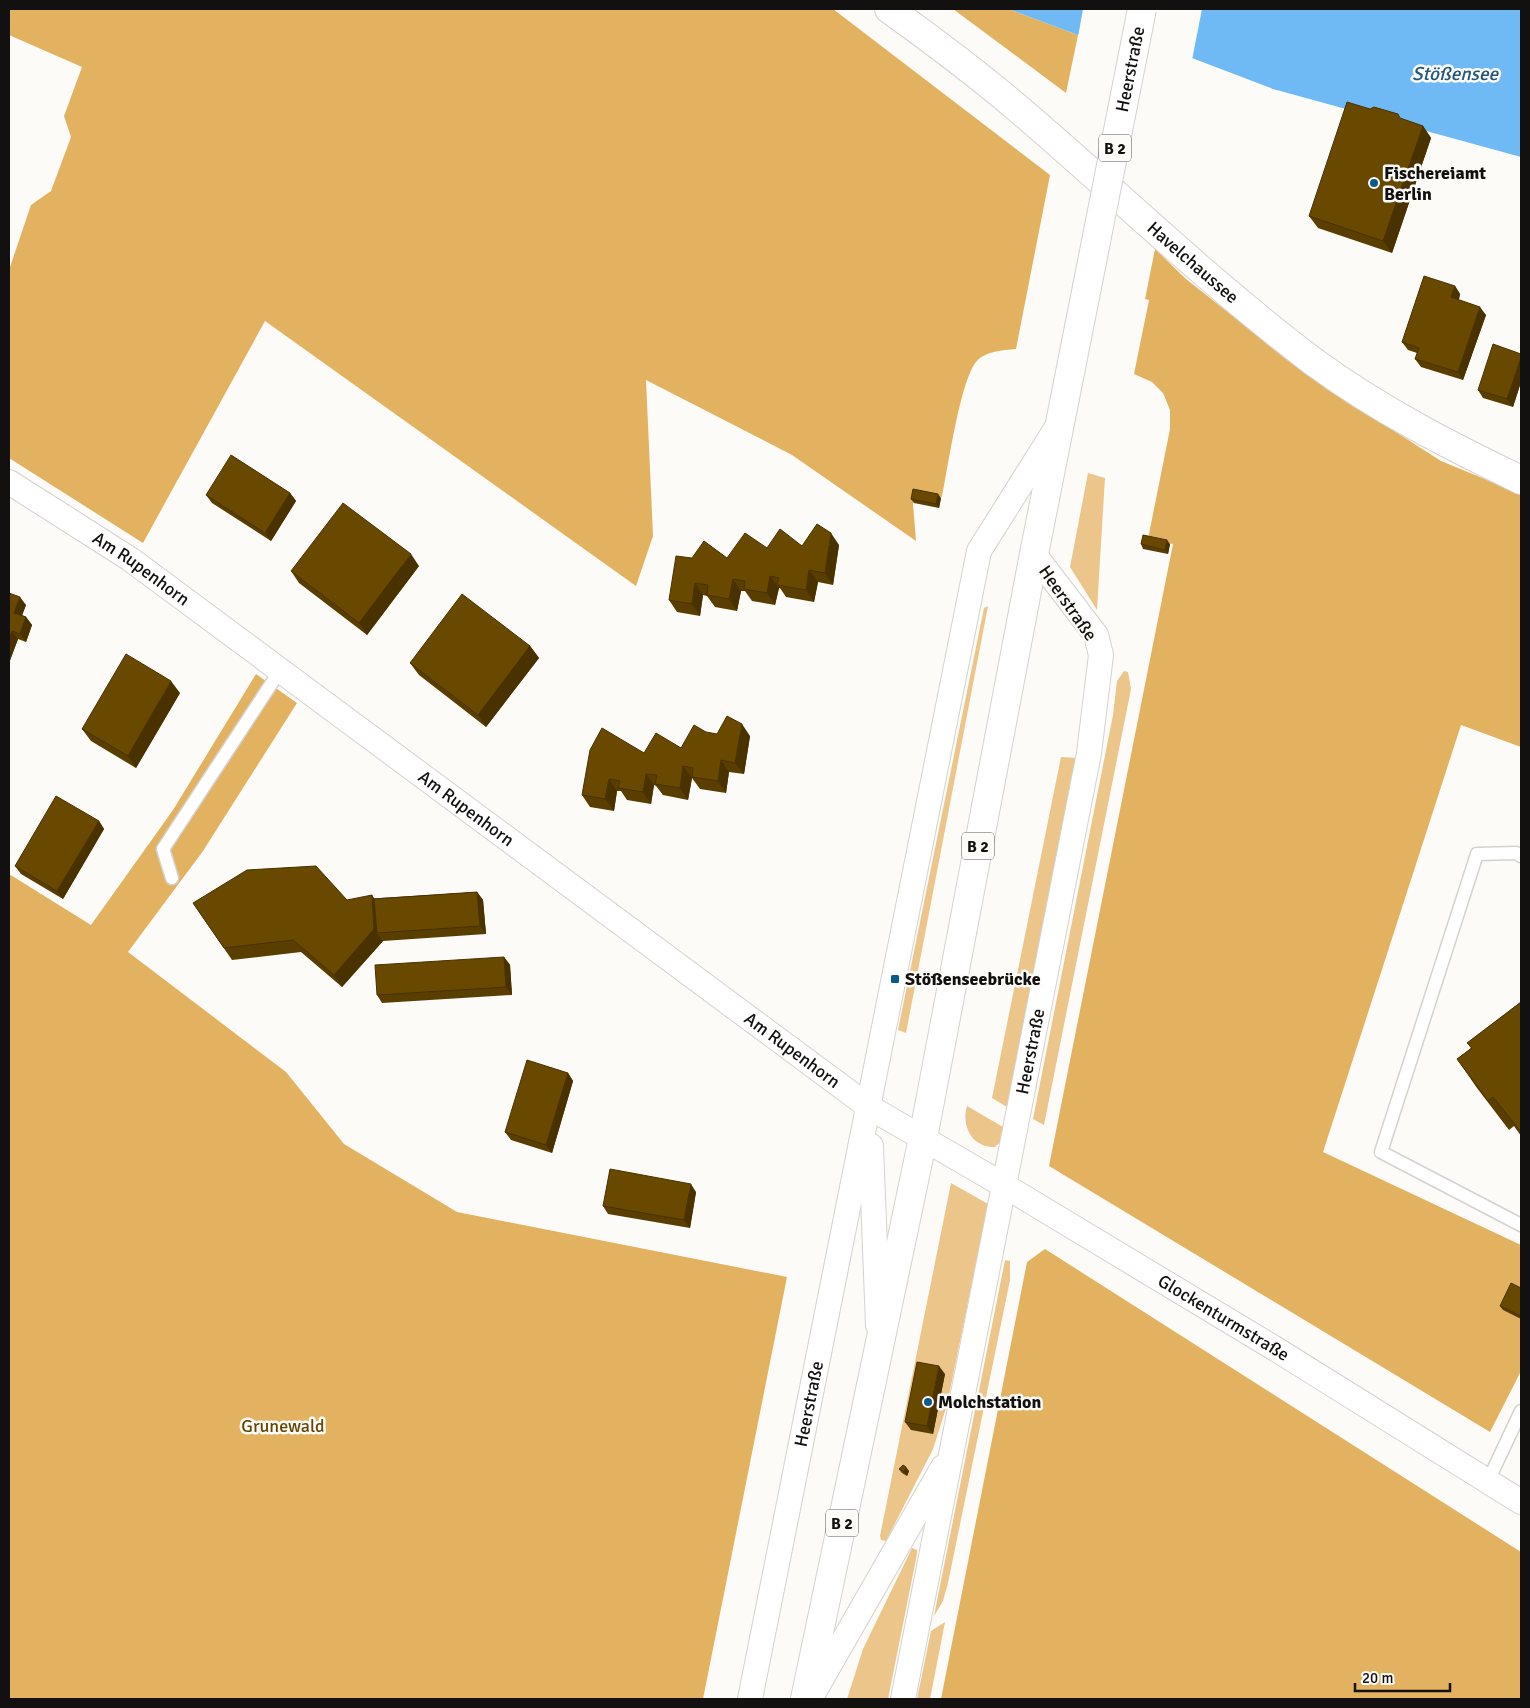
<svg xmlns="http://www.w3.org/2000/svg" width="1530" height="1708" viewBox="0 0 1530 1708" font-family="Signika,sans-serif">
<rect width="100%" height="100%" fill="#fcfbf8"/>
<g fill="#ebc589">
<path d="M1088 473 1105 478 1097 610 1070 567Z"/>
<path d="M988 606 906 1033 898 1030 984 608Z"/>
<path d="M1124 671 1128 672 1131 689 1044 1125 1033 1119 1113 715 1117 681Z"/>
<path d="M1061 757 1077 758 1007 1107 992 1098Z"/>
<path d="M967 1106 1003 1127 1000 1142 995 1147C972 1148 961 1126 967 1106Z"/>
<path d="M951 1183 988 1204 947 1405 933 1449 886 1541 881 1540 880 1536Z"/>
<path d="M1005 1260 1010 1261V1280L948 1583 943 1601 934 1616Z"/>
<path d="M912 1548 917 1550V1554L888 1699H847L863 1649Z"/>
<path d="M945 1622 930 1699H917L931 1631Z"/>
</g>
<g fill="#e2b261">
<path d="M9 9H833L1050 175 1016 349C1004 350 985 351 976 362 960 382 948 468 942 497L915 492 913 504 916 541 792 455 646 380 653 536 636 586 265 321 143 543 9 458V270L31 205 51 191 71 137 64 116 82 67 9 35Z"/>
<path d="M953 9H1009L1078 35 1066 93Z"/>
<path d="M1155 249 1186 279 1307 375 1441 461 1521 494V747L1461 725 1323 1152 1521 1245V1371L1490 1432 1049 1166 1173 544 1148 539 1170 429V410L1163 393 1152 382 1134 374 1149 300 1145 299Z"/>
<path d="M256 674 297 703 203 851 128 952 286 1072 344 1144 457 1212 787 1277 703 1699H9V874L91 925 173 810Z"/>
<path d="M1045 1249 1521 1552V1699H941L1027 1262Z"/>
</g>
<path fill="#6fbaf5" d="M1009 9H1521V157L1273 89 1192 58 1078 35Z"/>
<path fill="#fcfbf8" d="M1083 9H1202L1192 60 1078 37Z"/>
<g fill="none" stroke-linecap="round" stroke-linejoin="round">
<g stroke="#d4d2cf" stroke-width="15">
<g id="service">
<path d="M1521 856 1516 853 1477 854 1381 1152 1521 1225"/>
<path d="M172 878 163 849 281 669"/>
<path d="M1488 1481 1521 1411"/>
</g>
</g>
<g stroke="#d4d2cf" stroke-width="26">
<g id="minor">
<path id="s1" d="M9 482 130 559 869 1107 1005 1186 1274 1348 1521 1502"/>
<path d="M871 1146 878 1325"/>
<path id="s2" d="M750 1699 979 551 1057 427"/>
<path d="M810 1699 943 1467"/>
<path id="s3" d="M903 1699 1089 753 1101 655 1096 635 1034 554"/>
</g>
</g>
<g stroke="#d4d2cf" stroke-width="30">
<g id="tertiary">
<path id="s4" d="M889 9C932 40 975 72 1015 106 1115 191 1209 283 1314 362 1378 409 1450 446 1521 480"/>
</g>
</g>
<g stroke="#d4d2cf" stroke-width="30">
<path id="primary" d="M805 1699 923 1138 1034 554 1087 287"/>
</g>
<use href="#service" stroke="#fff" stroke-width="12"/>
<use href="#minor" stroke="#fff" stroke-width="24"/>
<use href="#tertiary" stroke="#fff" stroke-width="28"/>
<use href="#primary" stroke="#fff" stroke-width="28"/>
<g stroke="#d4d2cf" stroke-width="30" stroke-linecap="butt">
<g id="primary-bridge">
<path id="s5" d="M1087 287 1142 9"/>
</g>
</g>
<use href="#primary-bridge" stroke="#fff" stroke-width="28"/>
</g>
<g fill="#5a3e00">
<path d="M1401 119 1423 126 1431 138 1392 253 1318 228 1309 216Z"/>
<path d="M1455 286 1460 294 1459 300 1486 315 1463 380 1421 367 1415 359 1417 353 1408 350 1402 342Z"/>
<path d="M1521 354V382L1513 407 1483 398 1478 390Z"/>
<path d="M290 493 296 501 271 541 212 503 206 495Z"/>
<path d="M941 498 939 508 914 503 911 499Z"/>
<path d="M1141 544H1170L1168 554 1143 549Z"/>
<path d="M839 545 833 585 818 582 814 602 786 597 780 588H779L775 605 752 601 745 591H741L737 611 715 607 707 596 703 595 700 616 677 612 669 600 727 558 767 548 802 546Z"/>
<path d="M419 566 367 635 299 583 291 571Z"/>
<path d="M9 593 26 605 22 615 26 617 32 625 26 642 18 639 9 663Z"/>
<path d="M530 646 539 658 486 727 419 675 410 663Z"/>
<path d="M180 693 136 768 91 741 82 729Z"/>
<path d="M717 734 750 736 744 774 729 772 726 793 700 789 692 778 688 800 663 795 656 786 654 785 651 804 627 800 621 791H617L614 811 590 807 582 795 644 753 681 748Z"/>
<path d="M99 821 104 829 63 899 21 874 15 866Z"/>
<path d="M477 892 483 900 486 934 383 941 342 987 301 952 232 960 193 903 347 900Z"/>
<path d="M504 957 510 965 512 995 382 1003 377 995Z"/>
<path d="M1521 1002V1136L1514 1126 1509 1130 1477 1088 1457 1059 1471 1048 1467 1043Z"/>
<path d="M568 1073 573 1081 552 1153 511 1140 505 1132Z"/>
<path d="M696 1192 690 1228 608 1214 603 1206Z"/>
<path d="M1521 1288V1319L1503 1310 1500 1306Z"/>
<path d="M945 1374 933 1434 911 1430 905 1422Z"/>
<path d="M899 1469 909 1471 907 1476 902 1473Z"/>
</g>
<g fill="#4a3200">
<path d="M1423 126 1431 138 1392 253 1383 241Z"/>
<path d="M1455 286 1460 294 1457 305 1451 297Z"/>
<path d="M1480 307 1486 315 1463 380 1458 372Z"/>
<path d="M1521 358V382L1513 407 1507 399Z"/>
<path d="M290 493 296 501 271 541 265 533Z"/>
<path d="M938 494 941 498 939 508 936 504Z"/>
<path d="M831 533 839 545 833 585 825 573Z"/>
<path d="M1167 540 1170 544 1168 554 1165 550Z"/>
<path d="M411 554 419 566 367 635 359 623Z"/>
<path d="M809 570 818 582 814 602 806 590Z"/>
<path d="M770 576 779 588 775 605 767 593Z"/>
<path d="M733 579 741 591 737 611 729 599Z"/>
<path d="M695 583 703 595 700 616 692 604Z"/>
<path d="M20 597 26 605 20 621 14 613Z"/>
<path d="M26 617 32 625 26 642 20 634Z"/>
<path d="M12 631 18 639 9 663V640Z"/>
<path d="M530 646 539 658 486 727 478 715Z"/>
<path d="M171 681 180 693 136 768 128 756Z"/>
<path d="M742 724 750 736 744 774 735 763Z"/>
<path d="M721 760 729 772 726 793 718 781Z"/>
<path d="M683 766 692 778 688 800 680 788Z"/>
<path d="M646 774 654 785 651 804 643 792Z"/>
<path d="M609 779 617 791 614 811 605 799Z"/>
<path d="M99 821 104 829 63 899 57 891Z"/>
<path d="M477 892 483 900 486 934 480 926Z"/>
<path d="M372 895 380 907 377 933 383 941 342 987 334 975Z"/>
<path d="M504 957 510 965 512 995 506 987Z"/>
<path d="M568 1073 573 1081 552 1153 546 1145Z"/>
<path d="M691 1184 696 1192 690 1228 684 1220Z"/>
<path d="M939 1366 945 1374 933 1434 927 1426Z"/>
<path d="M906 1467 909 1471 907 1476 904 1472Z"/>
</g>
<g fill="#694800" stroke="#4a3200">
<path d="M1347 102 1370 109 1374 107 1398 114 1400 118 1423 126 1383 241 1309 216Z"/>
<path d="M1424 276 1455 286 1451 297 1480 307 1458 372 1415 359 1419 348 1402 342Z"/>
<path d="M1493 344 1521 354V358L1507 399 1478 390Z"/>
<path d="M231 455 290 493 265 533 206 495Z"/>
<path d="M913 489 938 494 936 504 911 499Z"/>
<path d="M343 503 411 554 359 623 291 571Z"/>
<path d="M817 524 831 533 825 573 809 570 806 590 777 585 779 578 770 576 767 593 744 589 745 581 733 579 729 599 707 595 708 585 695 583 692 604 669 600 676 556 692 558 704 541 727 558 745 533 767 548 780 529 802 546Z"/>
<path d="M1143 535 1167 540 1165 550 1141 544Z"/>
<path d="M9 593 20 597 14 613 26 617 20 634 12 631 9 640Z"/>
<path d="M462 594 530 646 478 715 410 663Z"/>
<path d="M126 654 171 681 128 756 82 729Z"/>
<path d="M727 716 742 724 735 763 721 760 718 781 692 777 693 768 683 766 680 788 655 784 657 775 646 774 643 792 618 788 620 781 609 779 605 799 582 795 590 750 602 728 644 753 656 733 681 748 694 725 706 732 717 734Z"/>
<path d="M56 796 99 821 57 891 15 866Z"/>
<path d="M316 866 347 900 372 895 374 929 334 975 293 940 224 948 193 903 247 870Z"/>
<path d="M477 892 480 926 377 933 374 899Z"/>
<path d="M504 957 506 987 377 995 375 965Z"/>
<path d="M1521 1002V1132L1493 1097 1488 1101 1457 1059 1472 1048 1467 1043Z"/>
<path d="M527 1060 568 1073 546 1145 505 1132Z"/>
<path d="M610 1169 691 1184 684 1220 603 1206Z"/>
<path d="M1511 1283 1521 1288V1316L1500 1306Z"/>
<path d="M917 1362 939 1366 927 1426 905 1422Z"/>
<path d="M903 1465 906 1467 904 1472 899 1469Z"/>
</g>
<g fill="#075a8c" stroke="#fcfbf8" stroke-width="2">
<circle cx="1374" cy="183" r="5"/>
<rect x="890" y="974" width="10" height="10" rx="2.5"/>
<circle cx="928" cy="1402" r="5"/>
</g>
<g text-anchor="middle" stroke-width="5" stroke-linejoin="round" paint-order="stroke">
<g fill="#fcfbf8" stroke="#585756" stroke-width="1">
<rect x="1099" y="134.5" width="32" height="27" rx="4"/>
<rect x="962" y="832.5" width="32" height="27" rx="4"/>
<rect x="826" y="1509.5" width="32" height="27" rx="4"/>
</g>
<g font-size="16" font-weight="bold" fill="#121110">
<text x="1115" y="154">B 2</text>
<text x="978" y="852">B 2</text>
<text x="842" y="1529">B 2</text>
</g>
<g font-size="18" fill="#121110" stroke="#fcfbf8">
<text dy="6" stroke="none"><textPath href="#s5" startOffset="222">Heerstraße</textPath></text>
<text dy="6" stroke="none"><textPath href="#s4" startOffset="396">Havelchaussee</textPath></text>
<text dy="6" stroke="none"><textPath href="#s1" startOffset="158">Am Rupenhorn</textPath></text>
<text transform="translate(1068 603) rotate(55)" y="6">Heerstraße</text>
<text dy="6" stroke="none"><textPath href="#s1" startOffset="562">Am Rupenhorn</textPath></text>
<text dy="6" stroke="none"><textPath href="#s1" startOffset="968">Am Rupenhorn</textPath></text>
<text dy="6" stroke="none"><textPath href="#s3" startOffset="660">Heerstraße</textPath></text>
<text dy="6" stroke="none"><textPath href="#s1" startOffset="1476">Glockenturmstraße</textPath></text>
<text dy="6" stroke="none"><textPath href="#s2" startOffset="301">Heerstraße</textPath></text>
</g>
<g font-size="18" font-weight="bold" fill="#121110" stroke="#fcfbf8" text-anchor="start">
<text x="1384" y="179">Fischereiamt<tspan x="1384" dy="21">Berlin</tspan></text>
<text x="905" y="985">Stößenseebrücke</text>
<text x="938" y="1408">Molchstation</text>
</g>
<g font-size="18" fill="#654501" stroke="#fcfbf8">
<text x="283" y="1432">Grunewald</text>
</g>
<g font-size="19" font-style="italic" fill="#21567e" stroke="#fcfbf8">
<text x="1455" y="80">Stößensee</text>
</g>
</g>
<rect width="1530" height="1708" fill="none" stroke="#121110" stroke-width="20"/>
<path d="M1355 1683v8h95v-8" fill="none" stroke="#121110" stroke-width="2.5"/>
<text x="1362" y="1683" font-size="15" fill="#121110" stroke="#fcfbf8" stroke-width="4" paint-order="stroke">20 m</text>
</svg>
